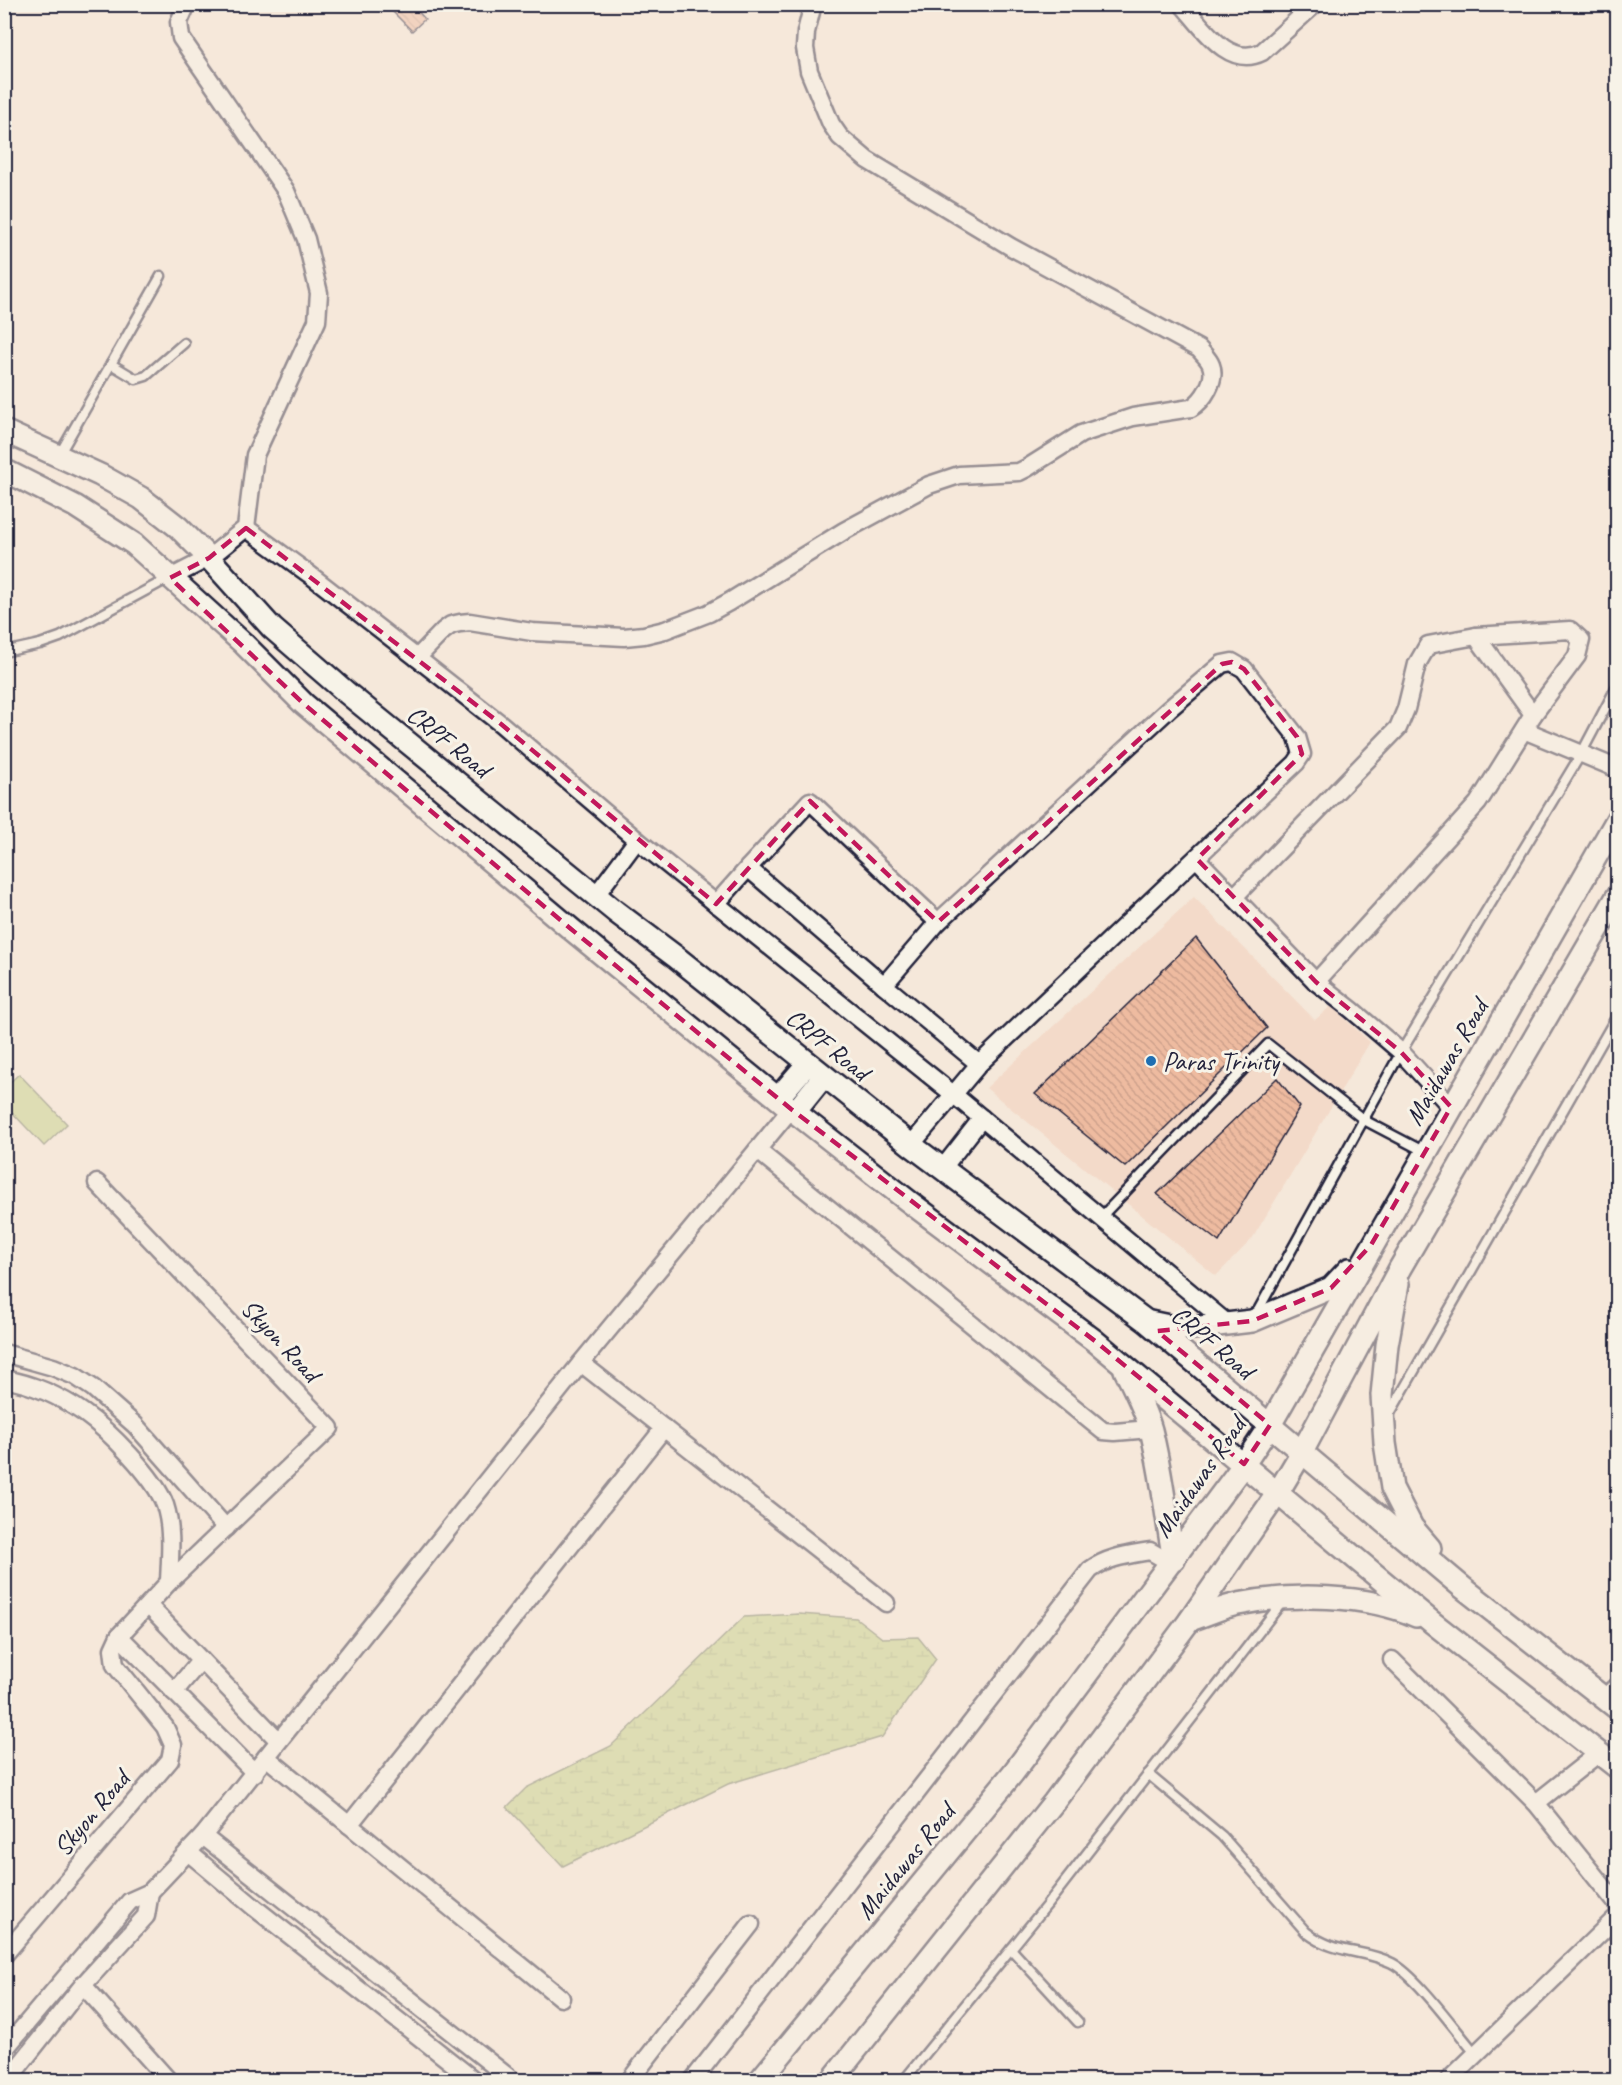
<svg xmlns="http://www.w3.org/2000/svg" width="1622" height="2085" viewBox="0 0 1622 2085" font-family="Caveat,sans-serif">
<defs>
<pattern id="wetland-marsh" width="20" height="14" patternUnits="userSpaceOnUse" patternTransform="scale(1.5)"><rect width="20" height="14" fill="#c1d185"/><path d="M1 5h8M5 5V1M11 12h8M15 12V8" fill="none" stroke="#a6b374"/></pattern>
<pattern id="building-back-hatch" width="6" height="6" patternUnits="userSpaceOnUse" patternTransform="scale(1.5)"><rect width="6" height="6" fill="#eebba0"/><path d="M-1 5l2 2M0 0l6 6M5-1l2 2" fill="none" stroke="#cca08b"/></pattern>
</defs>
<rect width="100%" height="100%" fill="#f5e8da"/>
<filter id="ink" filterUnits="userSpaceOnUse"><feTurbulence type="fractalNoise" baseFrequency=".0167" numOctaves="2"/><feDisplacementMap in="SourceGraphic" scale="12" xChannelSelector="R" yChannelSelector="G"/><feConvolveMatrix kernelMatrix="1 2 1 2 8 2 1 2 1" color-interpolation-filters="sRGB"/></filter>
<g filter="url(#ink)">
<path fill="#f3dac9" d="M1194 897 1315 1020 1331 1006 1370 1042 1252 1239 1216 1276 986 1088Z"/>
<path fill="#c1d185" stroke="#727a60" stroke-width="1.5" d="M19 1074 67 1124 44 1146 5 1105V1087Z"/>
<path fill="url(#wetland-marsh)" stroke="#727a60" stroke-width="1.5" d="M799 1614 856 1618 882 1638 918 1637 936 1659 882 1737 728 1784 563 1866 507 1807 526 1788 611 1746 744 1617Z"/>
<g fill="url(#building-back-hatch)" stroke="#22223b" stroke-width="1.5">
<path d="M385 4H411L425 19 412 31Z"/>
<path d="M1196 938 1267 1028 1125 1167 1035 1094Z"/>
<path d="M1277 1078 1300 1107 1219 1242 1157 1194Z"/>
</g>
<g fill="none" stroke-linecap="round" stroke-linejoin="round">
<g stroke="#22223b" stroke-width="13">
<g id="service">
<path d="M111 364 161 276"/>
<path d="M59 455 111 364 136 379 146 376 184 343"/>
<path d="M4 652 40 644 60 637 169 578"/>
<path d="M1101 1217 1268 1044 1364 1120 1425 1152"/>
<path d="M1255 1316 1401 1052 1581 754 1618 684"/>
<path d="M1389 1415 1618 1014"/>
<path d="M1148 1774 1222 1836 1306 1932C1337 1956 1362 1948 1392 1963 1418 1977 1455 2030 1476 2054"/>
<path d="M1011 1949 1078 2022"/>
<path d="M904 2080 1046 1906 1283 1601"/>
</g>
</g>
<g stroke="#22223b" stroke-width="21">
<g id="minor">
<path d="M1182 4C1202 26 1228 69 1262 52L1315 4"/>
<path d="M246 528 309 574 417 658"/>
<path d="M170 578 209 558 246 528 255 455 317 321 319 293 306 239 286 191 181 38 179 22 187 4"/>
<path d="M1524 730 1618 769"/>
<path d="M637 840 953 1094 1228 1324"/>
<path d="M1197 859 1316 982 1352 1010 1401 1052 1451 1107"/>
<path d="M596 895 637 840 501 724 417 658 443 631 451 625 460 623 470 622 532 632 624 637 644 635 665 630 709 613 729 602 844 531 929 485 959 475 1019 472 1027 468 1081 434 1133 417 1191 408C1203 401 1217 380 1211 365 1209 359 1203 354 1199 349L1011 247 867 160 840 137 831 124 809 71 805 48 806 32 813 4"/>
<path d="M1234 897 1398 728 1406 709 1417 664 1428 645 1476 636 1570 630 1581 640 1577 656 1533 715"/>
<path d="M716 904 748 868"/>
<path d="M1316 982 1478 803 1533 715 1476 636"/>
<path d="M884 985 748 868 810 801 938 922"/>
<path d="M911 1145 979 1064 1296 763 1302 754 1297 737 1244 669 1232 662 1222 664 1169 709 938 922 884 985 979 1064"/>
<path d="M757 1150 1103 1431 1115 1432 1150 1429"/>
<path d="M942 1169 982 1118"/>
<path d="M97 1183 330 1428 169 1582 119 1636 255 1773"/>
<path d="M4 1353 53 1367 75 1376 93 1388 135 1425 226 1528"/>
<path d="M581 1363 886 1603"/>
<path d="M4 1379C32 1384 61 1397 84 1413 108 1430 155 1477 165 1505 173 1530 170 1556 169 1582"/>
<path d="M148 1605 278 1740"/>
<path d="M1392 1660 1536 1803 1618 1905"/>
<path d="M174 1692 201 1660"/>
<path d="M1604 1698 1618 1685"/>
<path d="M266 1757 561 1998"/>
<path d="M1536 1803 1599 1753"/>
<path d="M349 1825 664 1428"/>
<path d="M203 1836 512 2080"/>
<path d="M188 1852 255 1908 474 2080"/>
<path d="M4 1955 170 1760 173 1745 165 1727 115 1665 113 1649 119 1636"/>
<path d="M83 1985 168 2080"/>
<path d="M4 2050 130 1901 150 1892 203 1836 581 1363 791 1109"/>
<path d="M8 2080 83 1985 146 1916 150 1892"/>
<path d="M630 2080 751 1924"/>
<path d="M693 2080 1090 1570C1108 1557 1128 1555 1150 1551L1171 1563"/>
<path d="M1449 2080 1618 1916"/>
</g>
</g>
<g stroke="#22223b" stroke-width="26">
<g id="tertiary">
<path d="M4 431 100 475 141 498 178 527 209 558 272 628 347 693 616 912 676 957 911 1145 1146 1321 1462 1587 1618 1709"/>
<path d="M4 470 75 506 134 544 244 644 304 704 571 929 791 1109 907 1200 1095 1341 1433 1623 1618 1768"/>
<path d="M778 1098 808 1063"/>
<path d="M795 1112 824 1076"/>
<path d="M1398 1284 1387 1345 1382 1395 1385 1443 1392 1488 1412 1527 1430 1548"/>
<path d="M1150 1322 1183 1329 1252 1321 1331 1288 1349 1269"/>
<path d="M1125 1370C1135 1390 1145 1409 1151 1430 1162 1473 1166 1517 1174 1560"/>
<path d="M1190 1620C1206 1615 1222 1607 1238 1604 1290 1593 1367 1594 1416 1616"/>
<path d="M760 2080 1013 1773 1244 1464 1270 1425 1618 818"/>
<path d="M832 2080 1054 1802 1190 1620 1277 1494 1302 1452 1400 1268 1618 895"/>
</g>
</g>
<use href="#service" stroke="#f7f3e8" stroke-width="8"/>
<use href="#minor" stroke="#f7f3e8" stroke-width="16"/>
<use href="#tertiary" stroke="#f7f3e8" stroke-width="21"/>
</g>
</g>
<path d="M0 0H1622V2085H0ZM246 528 501 724 716 904 810 801 938 922 1222 664 1232 662 1244 669 1297 737 1302 754 1197 859 1316 982 1401 1052 1451 1107 1371 1245 1331 1288 1252 1321 1157 1331 1270 1425 1244 1464 1095 1341 791 1109 571 929 304 704 170 578 209 558Z" fill="#f5e8da" fill-opacity=".55" fill-rule="evenodd"/>
<path fill="none" stroke="#c2185b" stroke-width="4.5" stroke-dasharray="12 8" stroke-linejoin="round" d="M246 528 501 724 716 904 810 801 938 922 1222 664 1232 662 1244 669 1297 737 1302 754 1197 859 1316 982 1401 1052 1451 1107 1371 1245 1331 1288 1252 1321 1157 1331 1270 1425 1244 1464 1095 1341 791 1109 571 929 304 704 170 578 209 558Z"/>
<circle fill="#1f6fb2" stroke="#f7f3e8" stroke-width="2" cx="1151" cy="1061" r="6"/>
<g text-anchor="middle" stroke-width="6" stroke-linejoin="round" paint-order="stroke">
<g font-size="26" fill="#22223b" stroke="#f7f3e8">
<text transform="translate(449 741) rotate(39)" y="9">CRPF Road</text>
<text transform="translate(828 1044) rotate(39)" y="9">CRPF Road</text>
<text transform="translate(1446 1062) rotate(-60)" y="9">Maidawas Road</text>
<text transform="translate(281 1340) rotate(47)" y="9">Skyon Road</text>
<text transform="translate(1213 1342) rotate(40)" y="9">CRPF Road</text>
<text transform="translate(1199 1477) rotate(-55)" y="9">Maidawas Road</text>
<text transform="translate(91 1813) rotate(-50)" y="9">Skyon Road</text>
<text transform="translate(905 1861) rotate(-51)" y="9">Maidawas Road</text>
</g>
<g font-size="26" fill="#22223b" stroke="#f7f3e8" text-anchor="start">
<text x="1163" y="1070">Paras Trinity</text>
</g>
</g>
<rect width="1622" height="2085" fill="none" stroke="#f7f3e8" stroke-width="24"/>
<rect x="12" y="12" width="1598" height="2061" fill="none" stroke="#22223b" stroke-width="2" filter="url(#ink)"/>
</svg>
